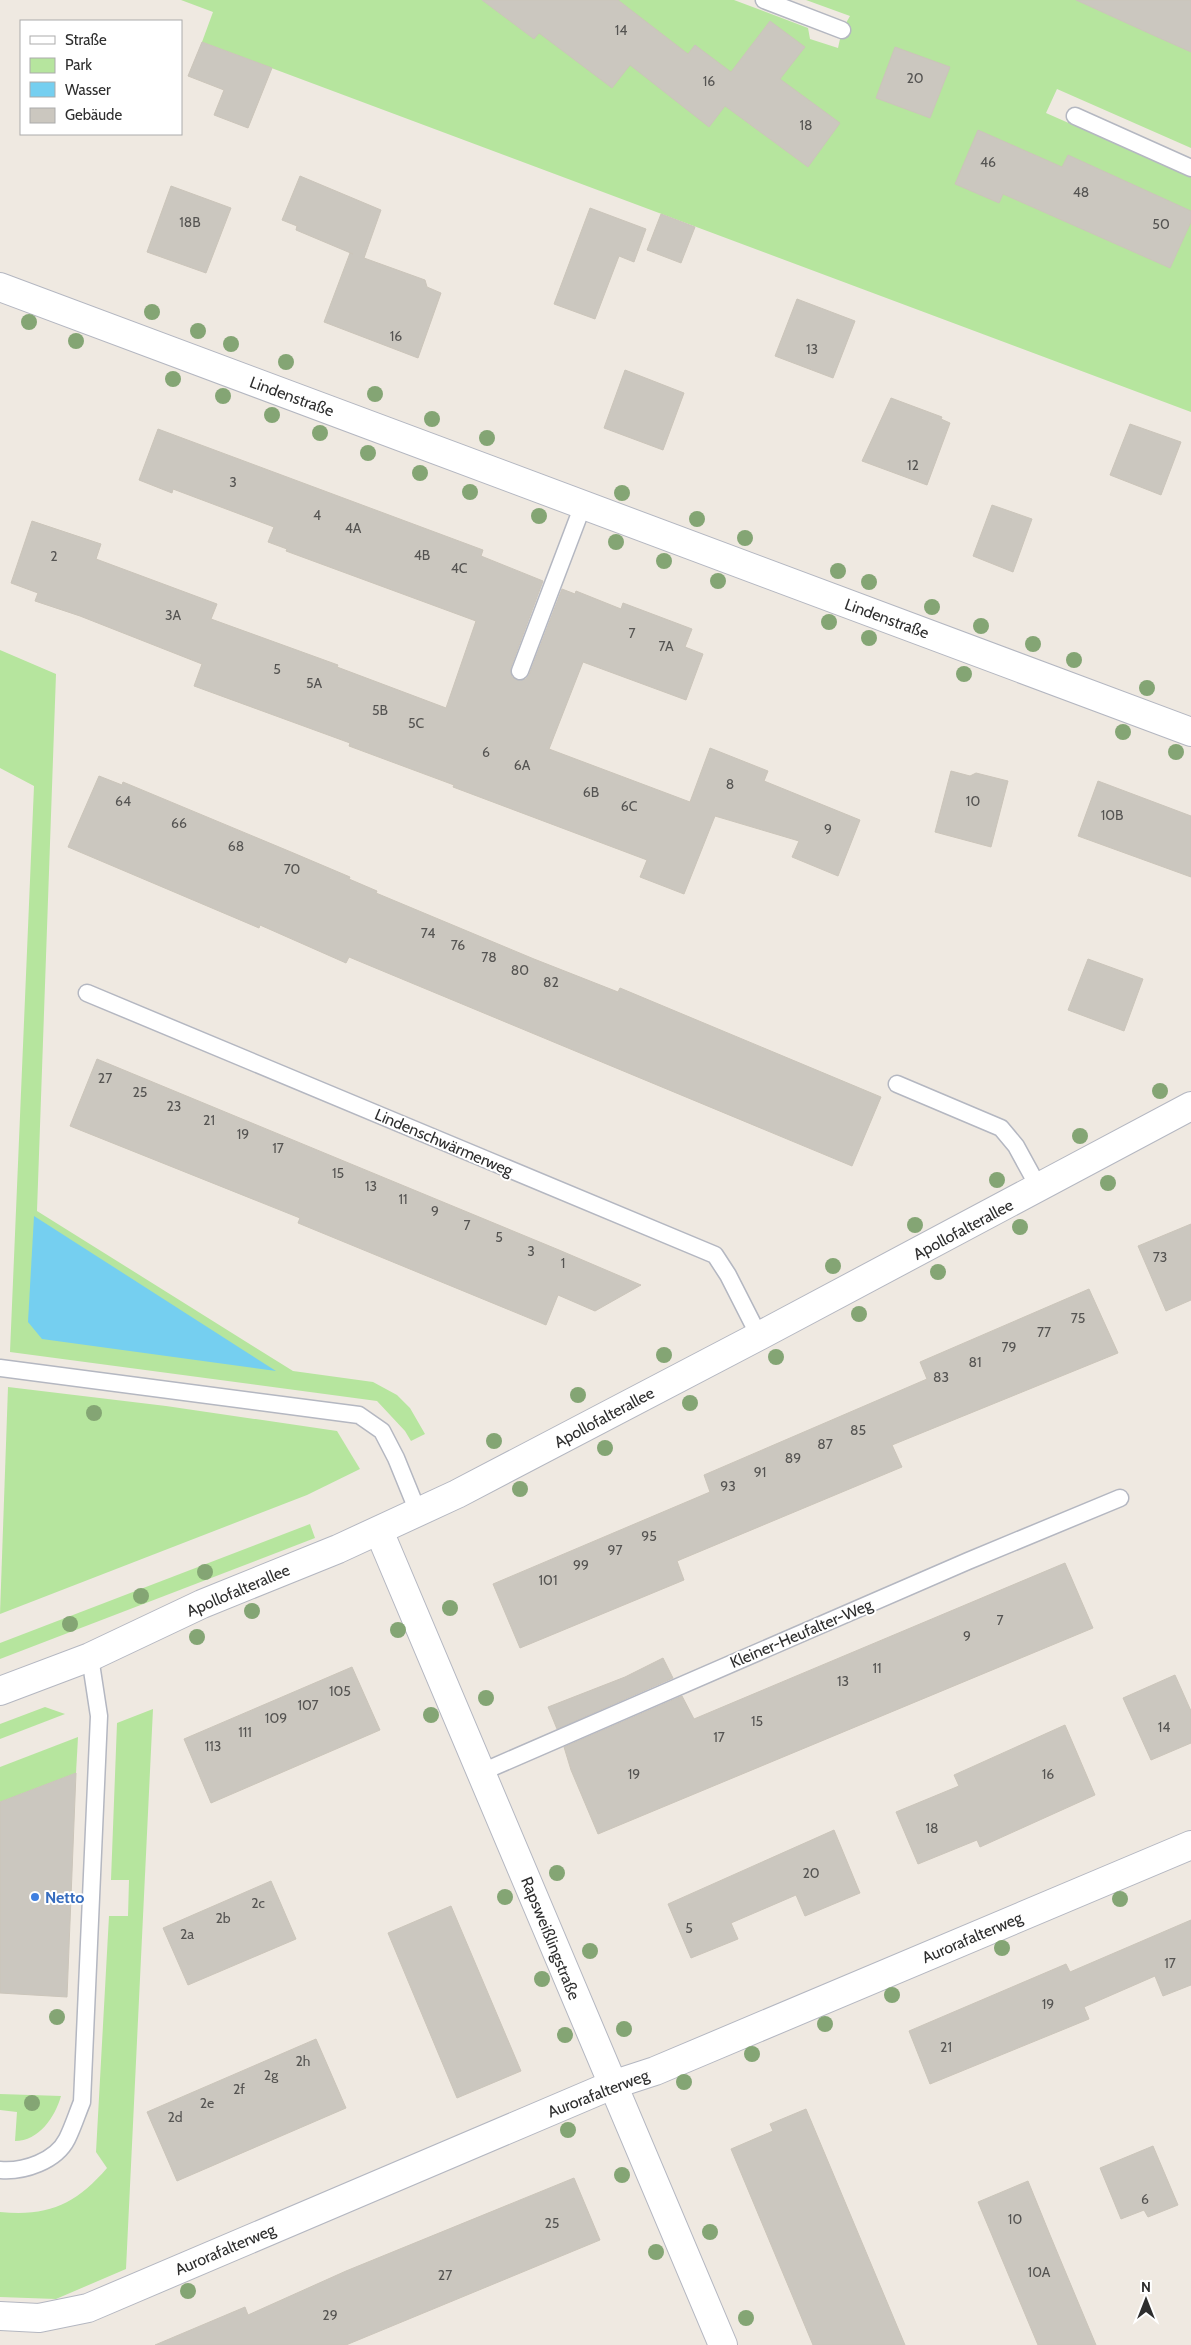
<svg xmlns="http://www.w3.org/2000/svg" width="1191" height="2345" viewBox="0 0 1191 2345" font-family="Cabin,sans-serif">
<rect width="100%" height="100%" fill="#efe9e1"/>
<g fill="#b6e59e">
<path d="M181 0H734L808 28 810 39 838 48 842 30 850 16 806 0H1191V148L1057 89 1046 113 1191 177V412L202 42 213 12Z"/>
<path d="M0 650 56 674 37 1211 293 1371 373 1382 397 1395 410 1408 425 1434 411 1441 405 1431 377 1401 10 1352 34 786 0 768Z"/>
<path d="M8 1387 166 1406 337 1431 360 1469 307 1495 0 1614Z"/>
<path d="M310 1524 315 1538 0 1659V1643Z"/>
<path d="M45 1707 65 1714 0 1739V1724Z"/>
<path d="M153 1709 126 2269 56 2299 0 2297V2212C48 2217 76 2204 107 2168L96 2152 109 1916H128L129 1880H111L117 1723Z"/>
<path d="M78 1737 76 1773 0 1802V1767Z"/>
<path d="M0 2094 61 2096C55 2117 39 2141 15 2141L17 2112 0 2110Z"/>
</g>
<path fill="#75cff0" d="M34 1216 276 1371 42 1339 28 1322Z"/>
<g fill="#cbc7bf" stroke="#cbc5ba">
<path d="M482 0H618L688 54 695 45 731 72 770 21 805 47 780 79 840 123 808 167 725 106 709 127 630 65 612 88 539 33 534 39Z"/>
<path d="M1076 0H1191V52L1155 36Z"/>
<path d="M202 42 272 68 248 128 214 115 224 90 188 76Z"/>
<path d="M895 47 950 67 930 118 876 98Z"/>
<path d="M978 130 1062 167 1068 155 1191 211V222L1170 268 1003 194 999 203 955 184Z"/>
<path d="M300 176 381 210 364 258 425 280 427 287 441 293 418 358 324 322 350 253 353 254 296 230 297 226 282 220Z"/>
<path d="M171 186 231 208 206 273 147 252Z"/>
<path d="M590 208 646 229 634 262 619 256 595 319 554 304Z"/>
<path d="M661 214 695 227 681 263 647 250Z"/>
<path d="M797 299 855 321 833 378 775 356Z"/>
<path d="M625 370 684 393 663 450 604 428Z"/>
<path d="M891 398 942 417 941 419 950 423 927 485 862 461Z"/>
<path d="M1130 424 1181 442 1161 495 1110 475Z"/>
<path d="M158 429 483 550 481 556 543 581 511 667 512 677 517 680 526 679 529 675 562 589 575 594 576 591 621 609 623 603 692 629 685 647 703 654 686 700 583 662 549 749 690 802 710 748 768 771 764 781 860 820 838 876 792 857 799 841 715 816 684 894 640 877 647 860 453 787 454 785 349 746 350 743 194 686 202 664 80 616 35 601 38 593 11 583 32 521 101 544 96 559 217 604 211 619 338 665 337 667 446 708 476 621 286 551 287 549 268 542 274 527 173 489 172 493 139 480Z"/>
<path d="M992 505 1032 519 1013 572 973 556Z"/>
<path d="M951 771 970 776 976 773 1008 781 991 847 935 832Z"/>
<path d="M99 776 122 785 123 782 291 852 350 877 349 879 377 891 376 893 534 959 618 992 620 988 881 1097 852 1166 349 957 346 963 260 925 259 928 68 847Z"/>
<path d="M1098 781 1191 816V877L1078 836Z"/>
<path d="M1088 959 1143 979 1124 1031 1068 1010Z"/>
<path d="M97 1059 559 1250 641 1285 595 1311 558 1295 546 1325 298 1223 300 1218 70 1126Z"/>
<path d="M1191 1224V1300L1166 1311 1138 1246Z"/>
<path d="M1089 1289 1118 1353 892 1445 902 1467 677 1561 684 1580 520 1648 493 1584 710 1492 704 1475 927 1379 920 1362Z"/>
<path d="M1065 1563 1093 1628 598 1834 571 1770 564 1747 682 1696 694 1719Z"/>
<path d="M663 1658 673 1678 557 1729 548 1707 625 1677Z"/>
<path d="M352 1667 380 1730 211 1803 184 1739Z"/>
<path d="M1175 1675 1191 1711V1743L1151 1760 1123 1698Z"/>
<path d="M1065 1725 1095 1795 980 1847 977 1840 918 1864 896 1812 959 1786 954 1775Z"/>
<path d="M76 1773 67 1997 0 1993V1802Z"/>
<path d="M834 1830 860 1893 805 1916 796 1895 731 1923 738 1939 691 1958 668 1904Z"/>
<path d="M271 1881 296 1939 188 1985 163 1928Z"/>
<path d="M451 1906 521 2071 457 2098 388 1933Z"/>
<path d="M1191 1920V1985L1163 1996 1155 1976 1084 2007 1089 2019 930 2084 909 2031 1066 1964 1070 1972Z"/>
<path d="M316 2039 346 2108 177 2181 147 2112Z"/>
<path d="M806 2109 905 2345H813L731 2149 773 2131 770 2124Z"/>
<path d="M1153 2146 1178 2205 1148 2217 1144 2210 1121 2219 1100 2168Z"/>
<path d="M574 2178 600 2240 346 2345H155L245 2307 248 2315 346 2271Z"/>
<path d="M1028 2181 1050 2235 1096 2345H1038L978 2202Z"/>
</g>
<g fill="none" stroke-linecap="round" stroke-linejoin="round">
<g stroke="#b4b7c1" stroke-width="19">
<g id="lane">
<path d="M764 0 842 30"/>
<path d="M1075 116 1191 168"/>
<path d="M520 671 583 505"/>
<path d="M87 993 715 1255 728 1275 759 1336"/>
<path d="M897 1084 1001 1128 1016 1146 1039 1188"/>
<path d="M0 1368 359 1415 382 1431 396 1458 418 1512"/>
<path d="M482 1772 968 1561 1120 1498"/>
<path d="M0 2170C24 2172 56 2161 67 2139 73 2127 77 2114 82 2102L99 1716 90 1657"/>
</g>
</g>
<g stroke="#b4b7c1" stroke-width="30">
<g id="street">
<path d="M0 287 1191 732"/>
<path d="M379 1531 723 2345"/>
<path d="M0 2316 39 2318 88 2308 612 2085 655 2071 1191 1845"/>
</g>
</g>
<g stroke="#b4b7c1" stroke-width="30">
<path id="secondary" d="M0 1691 90 1657 202 1604 338 1549 457 1494 759 1336 1191 1106"/>
</g>
<use href="#lane" stroke="#fff" stroke-width="16"/>
<use href="#street" stroke="#fff" stroke-width="28"/>
<use href="#secondary" stroke="#fff" stroke-width="28"/>
</g>
<g fill="#84a574">
<circle cx="152" cy="312" r="8"/>
<circle cx="29" cy="322" r="8"/>
<circle cx="198" cy="331" r="8"/>
<circle cx="76" cy="341" r="8"/>
<circle cx="231" cy="344" r="8"/>
<circle cx="286" cy="362" r="8"/>
<circle cx="173" cy="379" r="8"/>
<circle cx="375" cy="394" r="8"/>
<circle cx="223" cy="396" r="8"/>
<circle cx="272" cy="415" r="8"/>
<circle cx="432" cy="419" r="8"/>
<circle cx="320" cy="433" r="8"/>
<circle cx="487" cy="438" r="8"/>
<circle cx="368" cy="453" r="8"/>
<circle cx="420" cy="473" r="8"/>
<circle cx="470" cy="492" r="8"/>
<circle cx="622" cy="493" r="8"/>
<circle cx="539" cy="516" r="8"/>
<circle cx="697" cy="519" r="8"/>
<circle cx="745" cy="538" r="8"/>
<circle cx="616" cy="542" r="8"/>
<circle cx="664" cy="561" r="8"/>
<circle cx="838" cy="571" r="8"/>
<circle cx="718" cy="581" r="8"/>
<circle cx="869" cy="582" r="8"/>
<circle cx="932" cy="607" r="8"/>
<circle cx="829" cy="622" r="8"/>
<circle cx="981" cy="626" r="8"/>
<circle cx="869" cy="638" r="8"/>
<circle cx="1033" cy="644" r="8"/>
<circle cx="1074" cy="660" r="8"/>
<circle cx="964" cy="674" r="8"/>
<circle cx="1147" cy="688" r="8"/>
<circle cx="1123" cy="732" r="8"/>
<circle cx="1176" cy="752" r="8"/>
<circle cx="1160" cy="1091" r="8"/>
<circle cx="1080" cy="1136" r="8"/>
<circle cx="997" cy="1180" r="8"/>
<circle cx="1108" cy="1183" r="8"/>
<circle cx="915" cy="1225" r="8"/>
<circle cx="1020" cy="1227" r="8"/>
<circle cx="833" cy="1266" r="8"/>
<circle cx="938" cy="1272" r="8"/>
<circle cx="859" cy="1314" r="8"/>
<circle cx="664" cy="1355" r="8"/>
<circle cx="776" cy="1357" r="8"/>
<circle cx="578" cy="1395" r="8"/>
<circle cx="690" cy="1403" r="8"/>
<circle cx="94" cy="1413" r="8"/>
<circle cx="494" cy="1441" r="8"/>
<circle cx="605" cy="1448" r="8"/>
<circle cx="520" cy="1489" r="8"/>
<circle cx="205" cy="1572" r="8"/>
<circle cx="141" cy="1596" r="8"/>
<circle cx="450" cy="1608" r="8"/>
<circle cx="252" cy="1611" r="8"/>
<circle cx="70" cy="1624" r="8"/>
<circle cx="398" cy="1630" r="8"/>
<circle cx="197" cy="1637" r="8"/>
<circle cx="486" cy="1698" r="8"/>
<circle cx="431" cy="1715" r="8"/>
<circle cx="557" cy="1873" r="8"/>
<circle cx="505" cy="1897" r="8"/>
<circle cx="1120" cy="1899" r="8"/>
<circle cx="1002" cy="1948" r="8"/>
<circle cx="590" cy="1951" r="8"/>
<circle cx="542" cy="1979" r="8"/>
<circle cx="892" cy="1995" r="8"/>
<circle cx="57" cy="2017" r="8"/>
<circle cx="825" cy="2024" r="8"/>
<circle cx="624" cy="2029" r="8"/>
<circle cx="565" cy="2035" r="8"/>
<circle cx="752" cy="2054" r="8"/>
<circle cx="684" cy="2082" r="8"/>
<circle cx="32" cy="2103" r="8"/>
<circle cx="568" cy="2130" r="8"/>
<circle cx="622" cy="2175" r="8"/>
<circle cx="710" cy="2232" r="8"/>
<circle cx="656" cy="2252" r="8"/>
<circle cx="188" cy="2291" r="8"/>
<circle cx="746" cy="2318" r="8"/>
</g>
<circle fill="#3f7fe0" stroke="#fff" stroke-width="2" cx="35" cy="1897" r="5"/>
<g text-anchor="middle" stroke-width="4" stroke-linejoin="round" paint-order="stroke">
<g font-size="14" fill="#555452">
<text x="621" y="35">14</text>
<text x="915" y="83">20</text>
<text x="709" y="86">16</text>
<text x="806" y="130">18</text>
<text x="988" y="167">46</text>
<text x="1081" y="197">48</text>
<text x="190" y="227">18B</text>
<text x="1161" y="229">50</text>
<text x="396" y="341">16</text>
<text x="812" y="354">13</text>
<text x="913" y="470">12</text>
<text x="233" y="487">3</text>
<text x="317" y="520">4</text>
<text x="353" y="533">4A</text>
<text x="422" y="560">4B</text>
<text x="54" y="561">2</text>
<text x="459" y="573">4C</text>
<text x="173" y="620">3A</text>
<text x="632" y="638">7</text>
<text x="666" y="651">7A</text>
<text x="277" y="674">5</text>
<text x="314" y="688">5A</text>
<text x="380" y="715">5B</text>
<text x="416" y="728">5C</text>
<text x="486" y="757">6</text>
<text x="522" y="770">6A</text>
<text x="730" y="789">8</text>
<text x="591" y="797">6B</text>
<text x="123" y="806">64</text>
<text x="973" y="806">10</text>
<text x="629" y="811">6C</text>
<text x="1112" y="820">10B</text>
<text x="179" y="828">66</text>
<text x="828" y="834">9</text>
<text x="236" y="851">68</text>
<text x="292" y="874">70</text>
<text x="428" y="938">74</text>
<text x="458" y="950">76</text>
<text x="489" y="962">78</text>
<text x="520" y="975">80</text>
<text x="551" y="987">82</text>
<text x="105" y="1083">27</text>
<text x="140" y="1097">25</text>
<text x="174" y="1111">23</text>
<text x="209" y="1125">21</text>
<text x="243" y="1139">19</text>
<text x="278" y="1153">17</text>
<text x="338" y="1178">15</text>
<text x="371" y="1191">13</text>
<text x="403" y="1204">11</text>
<text x="435" y="1216">9</text>
<text x="467" y="1230">7</text>
<text x="499" y="1242">5</text>
<text x="531" y="1256">3</text>
<text x="1160" y="1262">73</text>
<text x="563" y="1268">1</text>
<text x="1078" y="1323">75</text>
<text x="1044" y="1337">77</text>
<text x="1009" y="1352">79</text>
<text x="975" y="1367">81</text>
<text x="941" y="1382">83</text>
<text x="858" y="1435">85</text>
<text x="825" y="1449">87</text>
<text x="793" y="1463">89</text>
<text x="760" y="1477">91</text>
<text x="728" y="1491">93</text>
<text x="649" y="1541">95</text>
<text x="615" y="1555">97</text>
<text x="581" y="1570">99</text>
<text x="548" y="1585">101</text>
<text x="1000" y="1625">7</text>
<text x="967" y="1641">9</text>
<text x="877" y="1673">11</text>
<text x="843" y="1686">13</text>
<text x="340" y="1696">105</text>
<text x="308" y="1710">107</text>
<text x="276" y="1723">109</text>
<text x="757" y="1726">15</text>
<text x="1164" y="1732">14</text>
<text x="245" y="1737">111</text>
<text x="719" y="1742">17</text>
<text x="213" y="1751">113</text>
<text x="634" y="1779">19</text>
<text x="1048" y="1779">16</text>
<text x="932" y="1833">18</text>
<text x="811" y="1878">20</text>
<text x="258" y="1908">2c</text>
<text x="223" y="1923">2b</text>
<text x="689" y="1933">5</text>
<text x="187" y="1939">2a</text>
<text x="1170" y="1968">17</text>
<text x="1048" y="2009">19</text>
<text x="946" y="2052">21</text>
<text x="303" y="2066">2h</text>
<text x="271" y="2080">2g</text>
<text x="239" y="2094">2f</text>
<text x="207" y="2108">2e</text>
<text x="175" y="2122">2d</text>
<text x="1145" y="2204">6</text>
<text x="1015" y="2224">10</text>
<text x="552" y="2228">25</text>
<text x="1039" y="2277">10A</text>
<text x="445" y="2280">27</text>
<text x="330" y="2320">29</text>
</g>
<g font-size="16" fill="#2e2e2e" stroke="#fff">
<text transform="translate(292 396) rotate(20)" y="6">Lindenstraße</text>
<text transform="translate(887 618) rotate(20)" y="6">Lindenstraße</text>
<text transform="translate(444 1142) rotate(23)" y="6">Lindenschwärmerweg</text>
<text transform="translate(963 1229) rotate(-28)" y="6">Apollofalterallee</text>
<text transform="translate(604 1417) rotate(-28)" y="6">Apollofalterallee</text>
<text transform="translate(238 1590) rotate(-23)" y="6">Apollofalterallee</text>
<text transform="translate(801 1633) rotate(-23)" y="6">Kleiner-Heufalter-Weg</text>
<text transform="translate(972 1937) rotate(-23)" y="6">Aurorafalterweg</text>
<text transform="translate(551 1938) rotate(68)" y="6">Rapsweißlingstraße</text>
<text transform="translate(598 2093) rotate(-21)" y="6">Aurorafalterweg</text>
<text transform="translate(225 2249) rotate(-23)" y="6">Aurorafalterweg</text>
</g>
<g font-size="16" font-weight="bold" fill="#366cbe" stroke="#fff" text-anchor="start">
<text x="45" y="1903">Netto</text>
</g>
</g>
<rect x="20" y="20" width="162" height="115" fill="#ffffff" stroke="#ababab"/>
<rect x="30" y="36" width="25" height="8" fill="#ffffff" stroke="#ababab"/>
<text x="65" y="45" font-size="15" fill="#2e2e2e">Straße</text>
<rect x="30" y="58" width="25" height="15" fill="#b6e59e" stroke="#ababab"/>
<text x="65" y="70" font-size="15" fill="#2e2e2e">Park</text>
<rect x="30" y="82" width="25" height="15" fill="#75cff0" stroke="#ababab"/>
<text x="65" y="95" font-size="15" fill="#2e2e2e">Wasser</text>
<rect x="30" y="108" width="25" height="15" fill="#cbc7bf" stroke="#ababab"/>
<text x="65" y="120" font-size="15" fill="#2e2e2e">Gebäude</text>
<g transform="translate(1146 2300)" stroke="#ffffff" stroke-width="4" paint-order="stroke">
<path d="M0-4L9 19L0 12L-9 19Z" fill="#2e2e2e"/>
<text y="-8" font-size="14" font-weight="bold" text-anchor="middle" fill="#2e2e2e">N</text>
</g>
</svg>
